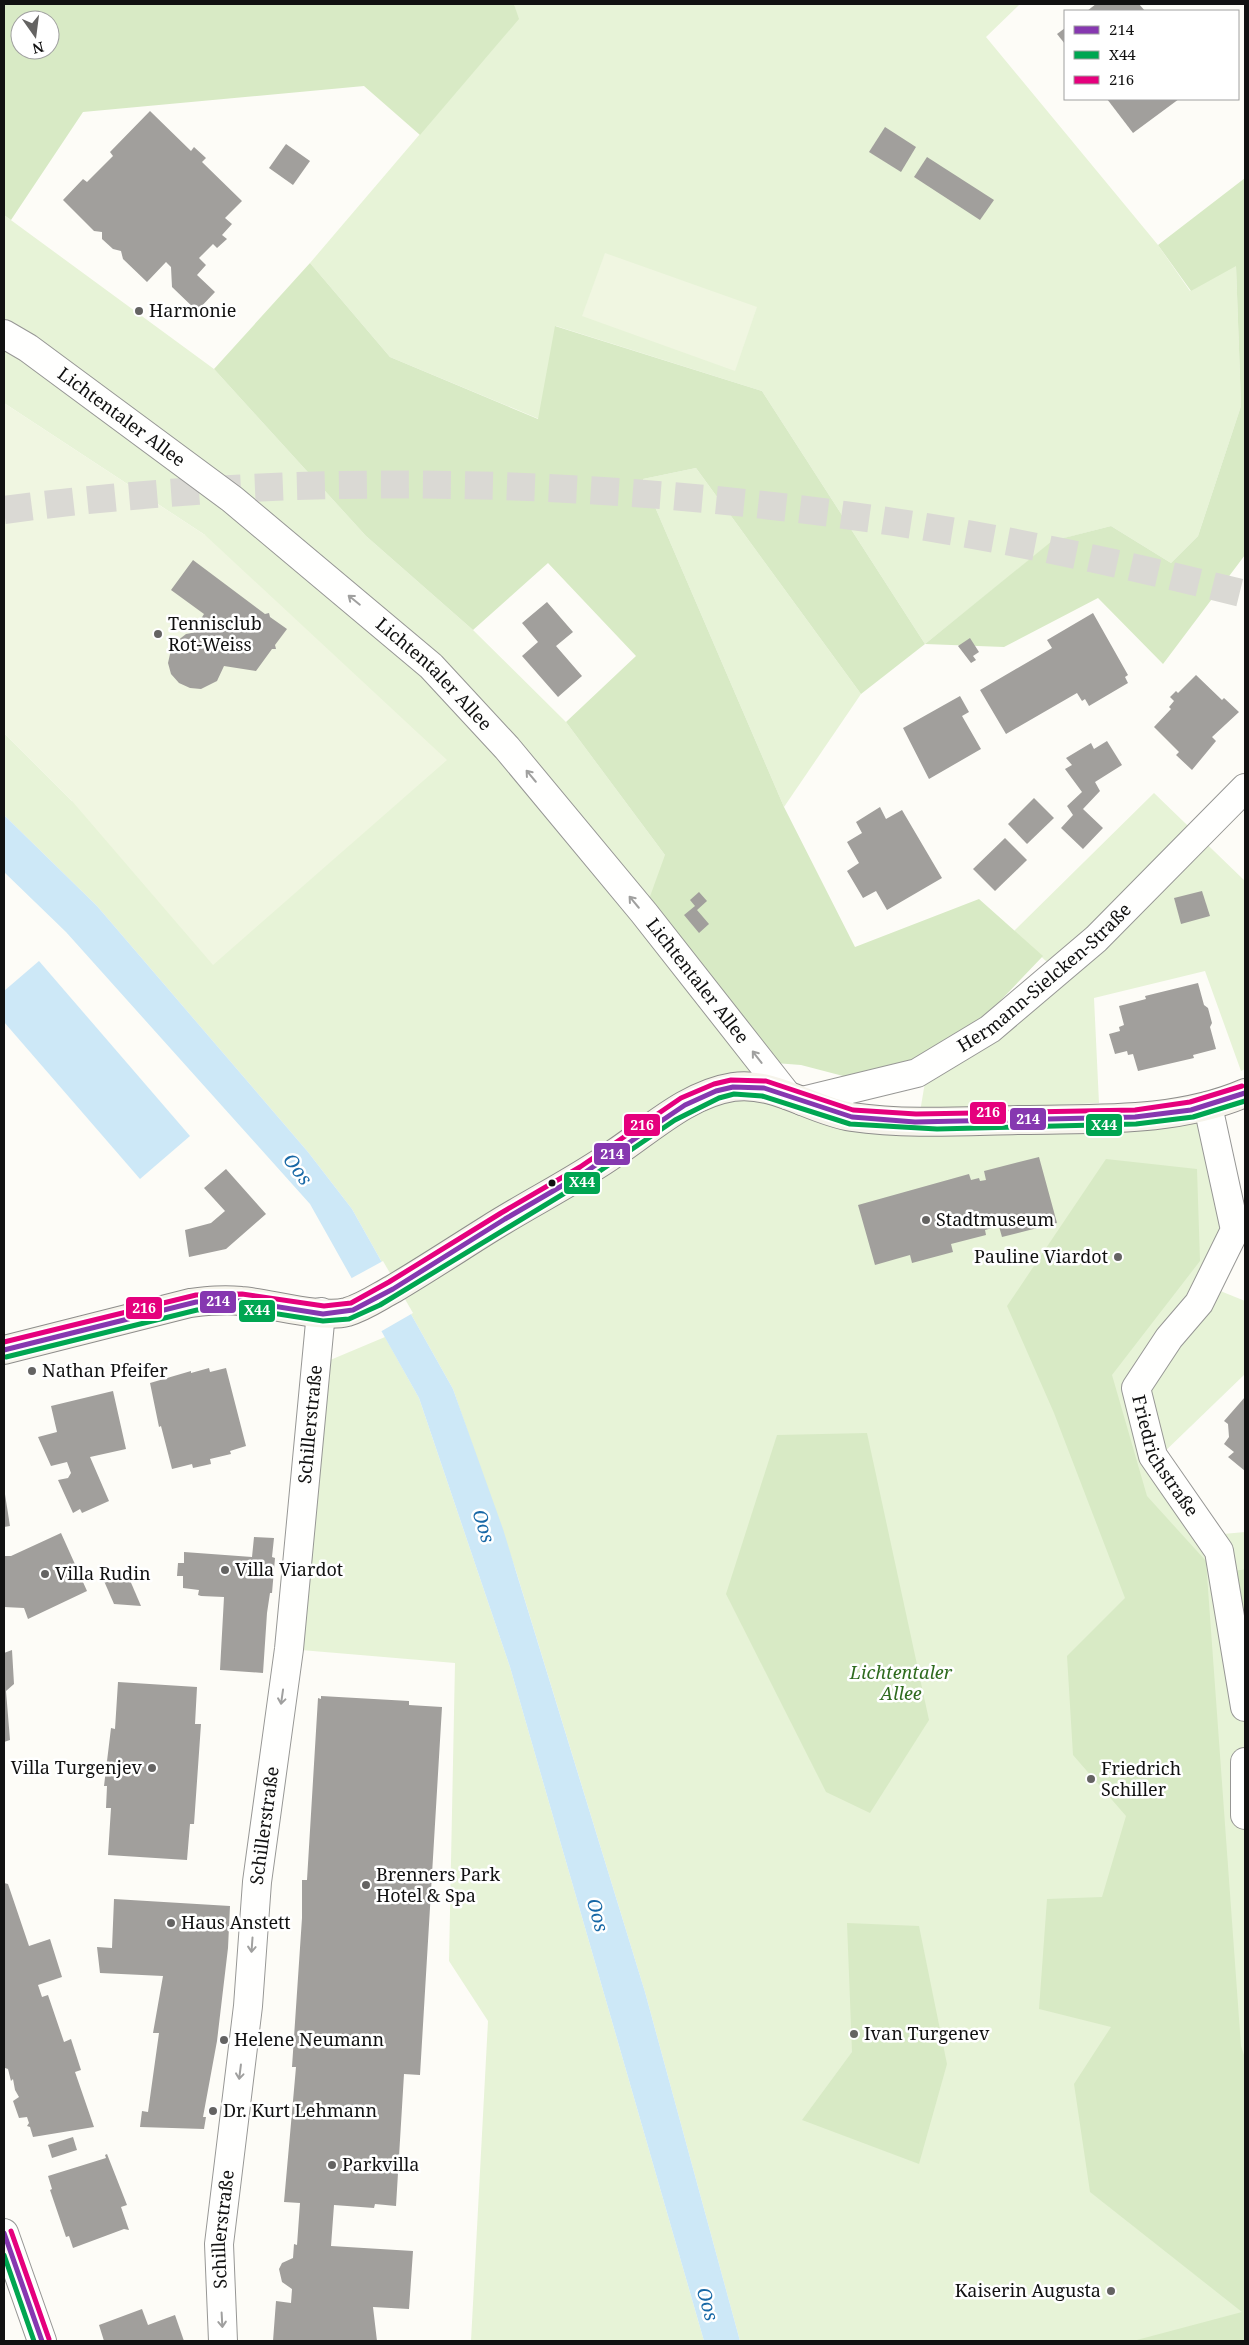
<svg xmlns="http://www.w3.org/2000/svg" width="1249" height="2345" viewBox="0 0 1249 2345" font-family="'Noto Serif',serif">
<rect width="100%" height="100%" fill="#fdfcf7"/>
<g fill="#e7f3d7">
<path d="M514 4H1020L986 37 1158 245 1190 291 1236 265 1241 406 1198 536 1171 563 1111 526 1053 541 925 644 762 391 556 326 539 419 390 357 310 263 518 19Z"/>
<path d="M4 215 214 369 366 536 473 630 566 722 665 855 787 1095 839 1115 1208 1106 1235 1230 1136 1388 1153 1456 1219 1551 1245 1707V2341H740L645 1992 516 1571 453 1389 352 1209 308 1152 97 906 4 815V733L72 801 205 535 4 403Z"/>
<path d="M696 468 861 694 784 807 643 479Z"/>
<path d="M1154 793 1245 881V1069L1241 1071 1205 971 1094 998 1099 1103 920 1112 926 1076 1064 978 1014 931Z"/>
<path d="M1213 1288 1245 1301V1374L1160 1456 1140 1390Z"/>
<path d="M385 1337 419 1398 510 1667 704 2341H471L488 2021 449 1961 455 1663 289 1649 316 1366Z"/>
<path d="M1245 1532V1569L1233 1571 1223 1534Z"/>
</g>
<g fill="#d8eac5" fill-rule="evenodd">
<path d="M4 4H514L519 19 420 135 364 86 83 112 11 220 4 215ZM20 20H50V50H20Z"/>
<path d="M1245 178V555L1163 664 1098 598 1004 647 925 644 861 694 696 468 643 479 784 807 855 947 979 899 1043 956 983 1019 915 1059 847 1077 801 1065 761 1062 644 913 665 855 566 722 636 656 548 563 473 630 366 536 214 369 310 263 390 357 538 419 555 326 762 391 925 644 1052 541 1111 526 1171 563 1198 536 1241 406 1236 266 1191 291 1158 245Z"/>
<path d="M1106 1159 1197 1169 1200 1261 1112 1375 1147 1496 1206 1561 1241 2046 1245 2058V2341H1133L1242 2312 1090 2192 1074 2084 1111 2027 1039 2009 1047 1899 1102 1897 1126 1816 1073 1755 1067 1656 1125 1598 1054 1413 1007 1306Z"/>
<path d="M867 1433 929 1720 870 1813 826 1792 726 1594 777 1435Z"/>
<path d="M1245 1569V1639L1233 1571Z"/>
<path d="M847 1923 919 1926 947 2064 919 2164 802 2120 852 2052Z"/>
</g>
<g fill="#f0f6e1">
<path d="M605 253 757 307 735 371 582 316Z"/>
<path d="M4 403 205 535 447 760 213 965 72 801 4 733Z"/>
</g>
<g fill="#cde8f7">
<path d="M4 815 97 906 308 1152 352 1209 453 1389 503 1529 645 1992 740 2341H704L510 1667 419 1398 310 1204 66 932 4 872Z"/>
<path d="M39 961 190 1136 140 1179 4 1022V991Z"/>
</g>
<path fill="#fdfcf7" d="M383 1261 413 1313 380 1332 350 1279Z"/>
<g fill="#a19f9c">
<path d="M1096 4H1139L1145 11H1087Z"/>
<path d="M1065 28V44L1057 34Z"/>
<path d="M1107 99H1179L1133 133Z"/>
<path d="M150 111 191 151 194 147 206 158 202 162 242 201 225 218 232 224 222 235 227 239 217 248 213 244 199 258 206 265 197 275 215 292 197 311 172 287 171 267 166 262 147 282 123 259 121 251 113 249 102 239V232L94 231 63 200 83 179 87 182 113 156 110 152Z"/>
<path d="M885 127 916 147 901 172 869 152Z"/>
<path d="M286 144 310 161 293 185 269 168Z"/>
<path d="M927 157 994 200 980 220 914 177Z"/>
<path d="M193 560 265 614 269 613 270 617 287 629 275 645 276 649H272L256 671 224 666 217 681 201 689 190 688 179 683 171 674 168 663 172 645 186 634 197 632 196 627 204 614 171 590Z"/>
<path d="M547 602 573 632 556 646 582 676 558 697 522 656 538 642 522 623Z"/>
<path d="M1093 613 1128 675 1125 677 1128 683 1089 706 1085 699 1082 701 1077 693 1006 734 980 690 1052 648 1047 640Z"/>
<path d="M970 638 979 652 973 656 976 660 971 663 958 646Z"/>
<path d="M1196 675 1222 700 1224 698 1239 712 1212 737 1216 741 1192 770 1176 755 1179 752 1154 727 1171 709 1169 707 1174 701 1170 697 1176 691 1178 693Z"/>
<path d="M960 696 969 712 962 716 981 749 929 779 903 728Z"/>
<path d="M1107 741 1122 765 1095 782 1100 791 1083 809 1103 828 1083 849 1061 828 1073 815 1067 806 1082 792 1065 769 1072 765 1066 758 1091 743 1094 749Z"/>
<path d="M1034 798 1054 818 1027 844 1008 824Z"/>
<path d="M880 807 886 819 902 810 942 878 887 910 876 891 863 898 847 871 859 863 847 842 862 833 856 822Z"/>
<path d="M1005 838 1027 860 995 891 973 869Z"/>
<path d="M1202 891 1210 916 1181 924 1174 898Z"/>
<path d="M699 892 707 901 697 910 709 924 699 933 684 915 695 906 690 900Z"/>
<path d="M1198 983 1204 1005 1208 1008 1212 1023 1210 1027 1216 1049 1193 1055 1194 1058 1138 1071 1133 1054 1128 1055 1127 1051 1115 1054 1109 1034 1120 1031 1119 1027 1124 1025 1119 1006 1146 999 1145 996Z"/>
<path d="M1039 1157 1057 1223 1002 1237 998 1223 991 1225 992 1228 985 1230 986 1235 951 1244 953 1252 912 1263 910 1255 875 1265 858 1205 969 1174 971 1180 979 1178 980 1181 986 1180 984 1171Z"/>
<path d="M226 1169 266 1214 226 1249 189 1257 185 1230 211 1223 225 1211 204 1188Z"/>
<path d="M209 1368 210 1372 226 1368 246 1446 230 1451 231 1454 210 1459 211 1464 193 1468 192 1464 172 1469 161 1426 159 1427 150 1383 191 1371V1373Z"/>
<path d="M113 1391 126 1449 90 1457 109 1501 82 1513 80 1509 73 1513 58 1480 68 1478 71 1473 67 1462 51 1466 38 1437 57 1432 51 1406Z"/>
<path d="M1245 1397V1471L1228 1457 1234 1452 1224 1444 1229 1437 1228 1424 1224 1421Z"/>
<path d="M4 1488 10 1526 4 1527Z"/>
<path d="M61 1533 87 1591 28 1619 24 1608 4 1607V1556H11Z"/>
<path d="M254 1537 274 1538 272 1557 275 1558 272 1593H270L267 1613 263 1673 220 1670 224 1597 201 1596 198 1595 199 1590 183 1588V1576H177L178 1563H184V1552L252 1557Z"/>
<path d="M126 1571 141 1606 114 1604 104 1581Z"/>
<path d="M12 1650 14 1684 6 1691 10 1740 4 1742V1653Z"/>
<path d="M118 1682 197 1687 195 1724H201L194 1824H190L187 1860 108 1855 111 1808H106L107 1786H104L111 1728 115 1729Z"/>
<path d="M321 1696 409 1701V1705L442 1707 420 2075 404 2074 396 2206 375 2204 374 2208 334 2205 331 2246 413 2251 409 2309 373 2307 377 2341H273L276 2301 291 2303 292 2289 282 2282 279 2269 282 2263 293 2258 294 2244 297 2245 300 2203 284 2202 296 2067H292L302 1918V1880H307L318 1698 321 1699Z"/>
<path d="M4 1883 8 1884 29 1946 50 1939 62 1977 38 1985 42 1997 48 1995 64 2042 71 2039 81 2070 75 2072 94 2127 33 2137 30 2127 27 2126 29 2123 27 2117 19 2118 13 2101 19 2097 15 2090 13 2079 11 2081 8 2069 5 2068 4 2058Z"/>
<path d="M114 1899 230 1906 228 1948 217 2041 203 2117H206L204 2129 140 2127 142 2111 148 2112 159 2033H153L163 1976 100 1973 97 1947 112 1948Z"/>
<path d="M73 2137 77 2150 52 2158 48 2145Z"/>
<path d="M107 2154 127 2205 121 2207 129 2230 124 2229 73 2248 69 2236 66 2237 50 2190 52 2189 48 2176 106 2158 105 2155Z"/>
<path d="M142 2309 148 2325 175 2315 184 2341H104L99 2325Z"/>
</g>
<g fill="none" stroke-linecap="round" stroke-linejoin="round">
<path stroke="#dad9d4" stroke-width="28" stroke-dasharray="28 14" stroke-linecap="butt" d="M4 510C298 471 601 478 894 522 1013 540 1129 565 1245 594"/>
<g stroke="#979795" stroke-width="30">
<g id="street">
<path id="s1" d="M4 334 28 348 232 499 431 666 507 748 644 913 787 1095"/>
<path id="s2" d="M802 1101 917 1073 990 1029 1096 939 1245 788"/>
<path id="s3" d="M1208 1106 1235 1230 1199 1303 1169 1338 1136 1388 1153 1456 1219 1551 1245 1707"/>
<path d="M1245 1762V1815"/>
<path d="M4 2233 42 2341"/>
<path id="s4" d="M223 2341 219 2244 248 2006 257 1882 289 1649 321 1312"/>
</g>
</g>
<g stroke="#8e8d8b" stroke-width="30">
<path id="secondary" d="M4 1350 190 1303C207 1301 223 1299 241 1301 269 1303 321 1319 347 1312 364 1307 378 1297 393 1289 425 1270 457 1249 489 1229 530 1203 575 1181 615 1153 651 1129 688 1094 733 1087 775 1081 812 1111 852 1117 908 1125 965 1121 1022 1120 1097 1118 1175 1123 1245 1093"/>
</g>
<use href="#street" stroke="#fffffe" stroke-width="28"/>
<use href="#secondary" stroke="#f6f4eb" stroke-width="28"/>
<g stroke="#fff" stroke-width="9">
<g id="bus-1">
<path d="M4 1350 196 1302 241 1301 323 1314 353 1310 393 1289 505 1219 584 1173 685 1105 716 1091 733 1087 764 1088 852 1117 915 1122 1135 1117 1191 1110 1245 1093"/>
<path d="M4 2233 42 2341"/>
</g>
</g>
<g stroke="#fff" stroke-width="9">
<g id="bus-2">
<path d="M6 1357 197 1310 240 1308 323 1321 349 1319 380 1305 588 1179 675 1120 719 1098 734 1094 762 1096 850 1124 937 1129 1136 1124 1193 1117 1245 1101"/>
<path d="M4 2255 34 2341"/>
</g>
</g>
<g stroke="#fff" stroke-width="9">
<g id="bus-3">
<path d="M4 1342 196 1295 242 1294 324 1306 351 1303 389 1282 501 1213 580 1167 681 1098 714 1084 731 1080 766 1081 853 1110 916 1114 1135 1110 1190 1102 1242 1086"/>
<path d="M11 2231 49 2339"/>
</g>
</g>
<use href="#bus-1" stroke="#8638b0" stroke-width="5"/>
<use href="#bus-2" stroke="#00a651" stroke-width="5"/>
<use href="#bus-3" stroke="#e5007d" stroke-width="5"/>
</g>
<defs><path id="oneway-shaft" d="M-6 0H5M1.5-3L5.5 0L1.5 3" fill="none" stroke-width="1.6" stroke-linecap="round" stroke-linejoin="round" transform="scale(1.25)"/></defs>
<g stroke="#a0a09f">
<use href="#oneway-shaft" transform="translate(354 600) rotate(-141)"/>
<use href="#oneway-shaft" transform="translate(531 776) rotate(-130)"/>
<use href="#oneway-shaft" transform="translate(634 902) rotate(-130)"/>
<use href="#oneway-shaft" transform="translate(757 1057) rotate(-128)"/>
<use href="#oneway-shaft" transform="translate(282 1697) rotate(98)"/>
<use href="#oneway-shaft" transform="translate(252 1945) rotate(94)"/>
<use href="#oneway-shaft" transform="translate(240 2072) rotate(97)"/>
<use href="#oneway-shaft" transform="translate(222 2320) rotate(87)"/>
</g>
<g fill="#646362" stroke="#fff" stroke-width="2">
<circle cx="139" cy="311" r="5"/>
<circle cx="158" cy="634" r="5"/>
<circle cx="926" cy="1220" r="5"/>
<circle cx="1118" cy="1257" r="5"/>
<circle cx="32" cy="1371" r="5"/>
<circle cx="225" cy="1570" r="5"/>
<circle cx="45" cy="1574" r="5"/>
<circle cx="152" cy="1768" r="5"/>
<circle cx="1091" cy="1779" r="5"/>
<circle cx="366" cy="1885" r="5"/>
<circle cx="171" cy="1923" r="5"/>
<circle cx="854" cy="2034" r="5"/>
<circle cx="224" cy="2040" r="5"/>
<circle cx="213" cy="2111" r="5"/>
<circle cx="332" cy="2165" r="5"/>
<circle cx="1111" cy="2291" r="5"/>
</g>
<circle fill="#111" stroke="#fff" stroke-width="2" cx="552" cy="1183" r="4.5"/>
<g text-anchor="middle" stroke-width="5" stroke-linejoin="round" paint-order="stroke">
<g font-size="18" fill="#111" stroke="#fff" text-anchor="start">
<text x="149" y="317">Harmonie</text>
<text x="168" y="630">Tennisclub<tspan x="168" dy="21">Rot-Weiss</tspan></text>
<text x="936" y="1226">Stadtmuseum</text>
<text x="1108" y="1263" text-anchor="end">Pauline Viardot</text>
<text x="42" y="1377">Nathan Pfeifer</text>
<text x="235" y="1576">Villa Viardot</text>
<text x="55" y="1580">Villa Rudin</text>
<text x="142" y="1774" text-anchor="end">Villa Turgenjev</text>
<text x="1101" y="1775">Friedrich<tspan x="1101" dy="21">Schiller</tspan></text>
<text x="376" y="1881">Brenners Park<tspan x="376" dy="21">Hotel &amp; Spa</tspan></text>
<text x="181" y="1929">Haus Anstett</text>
<text x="864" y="2040">Ivan Turgenev</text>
<text x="234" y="2046">Helene Neumann</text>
<text x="223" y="2117">Dr. Kurt Lehmann</text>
<text x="342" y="2171">Parkvilla</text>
<text x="1101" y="2297" text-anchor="end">Kaiserin Augusta</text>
</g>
<g font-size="18" fill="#111" stroke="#fff">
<text dy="6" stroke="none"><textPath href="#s1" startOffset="144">Lichtentaler Allee</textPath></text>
<text dy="6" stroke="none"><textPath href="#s1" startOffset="549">Lichtentaler Allee</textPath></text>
<text dy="6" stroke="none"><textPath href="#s2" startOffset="278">Hermann-Sielcken-Straße</textPath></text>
<text dy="6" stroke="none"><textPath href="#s1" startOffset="954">Lichtentaler Allee</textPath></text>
<text dy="6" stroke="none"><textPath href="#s4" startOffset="922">Schillerstraße</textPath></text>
<text dy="6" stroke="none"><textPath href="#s3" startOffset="389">Friedrichstraße</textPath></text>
<text dy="6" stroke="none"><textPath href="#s4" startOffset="518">Schillerstraße</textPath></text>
<text dy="6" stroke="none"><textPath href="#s4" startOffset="112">Schillerstraße</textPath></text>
</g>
<g font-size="18" font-style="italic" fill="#2f6b1f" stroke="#fff">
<text x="901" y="1679">Lichtentaler<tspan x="901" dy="21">Allee</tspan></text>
</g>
<g font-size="19" font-style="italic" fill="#1768a6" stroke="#fff">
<text transform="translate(298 1169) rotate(53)" y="7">Oos</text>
<text transform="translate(484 1526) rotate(73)" y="7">Oos</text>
<text transform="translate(598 1915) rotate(74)" y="7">Oos</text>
<text transform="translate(708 2304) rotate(74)" y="7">Oos</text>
</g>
</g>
<g stroke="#fff" stroke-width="2">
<rect x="969" y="1101" width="38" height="24" rx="5" fill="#e5007d"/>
<rect x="1009" y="1107" width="38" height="24" rx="5" fill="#8638b0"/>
<rect x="1085" y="1113" width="38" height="24" rx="5" fill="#00a651"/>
<rect x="623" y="1113" width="38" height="24" rx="5" fill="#e5007d"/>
<rect x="593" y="1142" width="38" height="24" rx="5" fill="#8638b0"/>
<rect x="563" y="1171" width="38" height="24" rx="5" fill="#00a651"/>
<rect x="199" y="1290" width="38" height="24" rx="5" fill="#8638b0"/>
<rect x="125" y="1296" width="38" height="24" rx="5" fill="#e5007d"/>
<rect x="238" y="1299" width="38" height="24" rx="5" fill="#00a651"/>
</g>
<g font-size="14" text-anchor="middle" font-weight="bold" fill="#fff">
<text x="988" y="1117">216</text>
<text x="1028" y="1124">214</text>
<text x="1104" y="1130">X44</text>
<text x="642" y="1130">216</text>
<text x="612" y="1159">214</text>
<text x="582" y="1187">X44</text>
<text x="218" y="1306">214</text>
<text x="144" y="1313">216</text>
<text x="257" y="1315">X44</text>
</g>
<rect width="1249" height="2345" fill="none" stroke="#111111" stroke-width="10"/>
<rect x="1064" y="10" width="175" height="90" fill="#ffffff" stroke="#a0a0a0"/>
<rect x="1074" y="26" width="25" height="8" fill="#8638b0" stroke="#a0a0a0"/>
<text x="1109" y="35" font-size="15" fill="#111111">214</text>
<rect x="1074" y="51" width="25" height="8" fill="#00a651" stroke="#a0a0a0"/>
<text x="1109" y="60" font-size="15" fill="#111111">X44</text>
<rect x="1074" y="76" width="25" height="8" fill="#e5007d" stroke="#a0a0a0"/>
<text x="1109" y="85" font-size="15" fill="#111111">216</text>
<g transform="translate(35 35) rotate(166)"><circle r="24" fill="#ffffff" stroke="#a0a0a0"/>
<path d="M0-4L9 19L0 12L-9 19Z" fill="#646362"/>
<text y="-8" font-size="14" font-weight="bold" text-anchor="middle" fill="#111111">N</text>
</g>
</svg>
